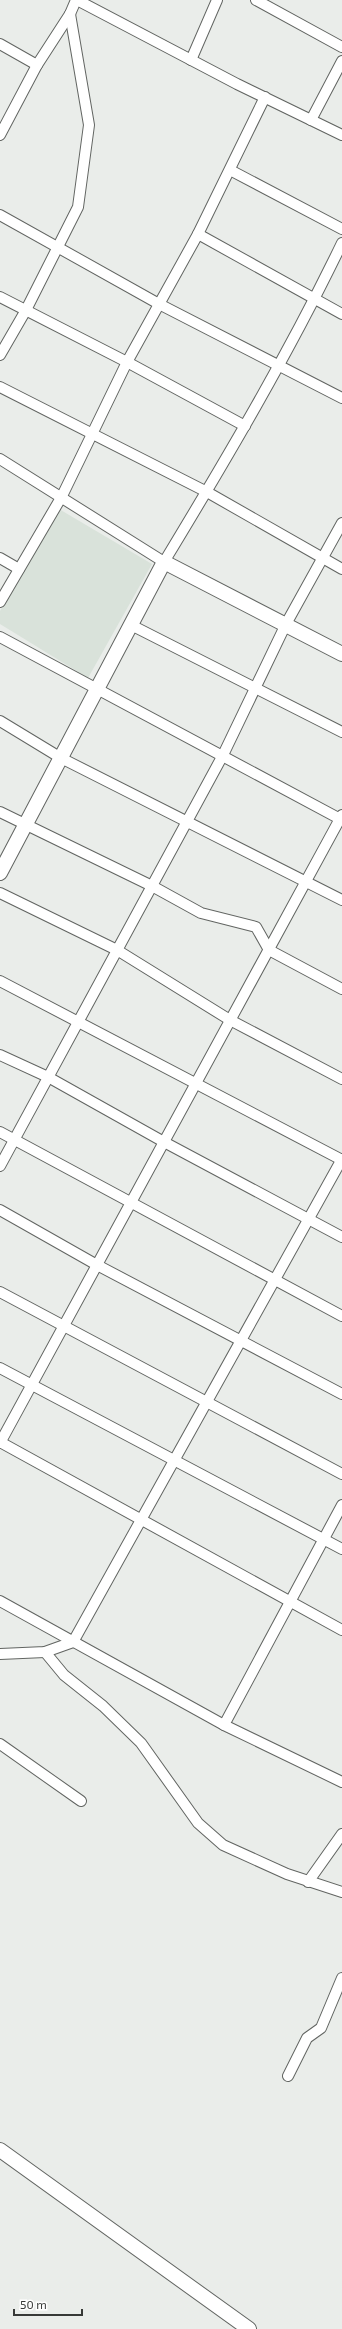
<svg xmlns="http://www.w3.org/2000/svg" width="342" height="2329" viewBox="0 0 342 2329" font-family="'Exo 2',sans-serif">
<rect width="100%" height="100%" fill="#eaedea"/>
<path fill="#d9e2da" d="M59 509 152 564 88 678 0 624V611Z"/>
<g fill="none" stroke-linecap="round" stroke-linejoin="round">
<g stroke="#626562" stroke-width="12">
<g id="street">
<path d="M77 0 237 84 342 135"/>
<path d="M256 0 342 47"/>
<path d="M0 44 37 65"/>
<path d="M191 60 217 0"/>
<path d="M311 120 342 61"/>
<path d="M0 135 37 65 70 14 76 0"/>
<path d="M230 170 342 229"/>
<path d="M0 215 159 304 342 398"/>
<path d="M198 234 342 314"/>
<path d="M0 297 127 362 245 426"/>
<path d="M0 355 26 310 78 207 89 125 70 14"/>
<path d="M0 387 207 492 342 569"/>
<path d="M0 459 164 562C227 458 289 353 342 243"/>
<path d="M0 558 19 569"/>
<path d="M0 602 62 496 127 362 198 234 265 97"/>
<path d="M131 625 342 732"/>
<path d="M0 637 342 820"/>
<path d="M0 721 61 758 342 900"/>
<path d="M0 812 152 886 201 913 256 927 269 950 342 989"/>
<path d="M0 893 117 950 230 1020 342 1079"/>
<path d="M0 981 342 1160"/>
<path d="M0 1055 48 1077 164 1142 342 1237"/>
<path d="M0 1132 342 1316"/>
<path d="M0 1166 223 755 286 624 342 523"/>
<path d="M0 1210 97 1265 342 1394"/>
<path d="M0 1292 342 1474"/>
<path d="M0 1368 342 1549"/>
<path d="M0 1442 342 1630"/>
<path d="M0 1443 342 815"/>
<path d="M342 1505 224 1725 342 1782"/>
<path d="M0 1601 224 1725"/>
<path d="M45 1652 64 1675 103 1706 141 1743 198 1823 223 1845 287 1874 342 1892"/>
<path d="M0 1654 45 1652 73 1642 342 1159"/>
<path d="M0 1744 81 1801"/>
<path d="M308 1882 342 1834"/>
<path d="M288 2076 307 2038 321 2028 342 1978"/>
</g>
</g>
<g stroke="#626562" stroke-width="16">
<g id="secondary">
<path d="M0 873 164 562 342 654"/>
<path d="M0 2150 249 2329"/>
</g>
</g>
<use href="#street" stroke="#fff" stroke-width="10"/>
<use href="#secondary" stroke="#fff" stroke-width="14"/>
</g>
<path d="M14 2309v6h68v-6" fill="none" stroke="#373937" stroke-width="2"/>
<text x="20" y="2309" font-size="12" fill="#373937" stroke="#ffffff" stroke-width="3" paint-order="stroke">50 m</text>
</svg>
